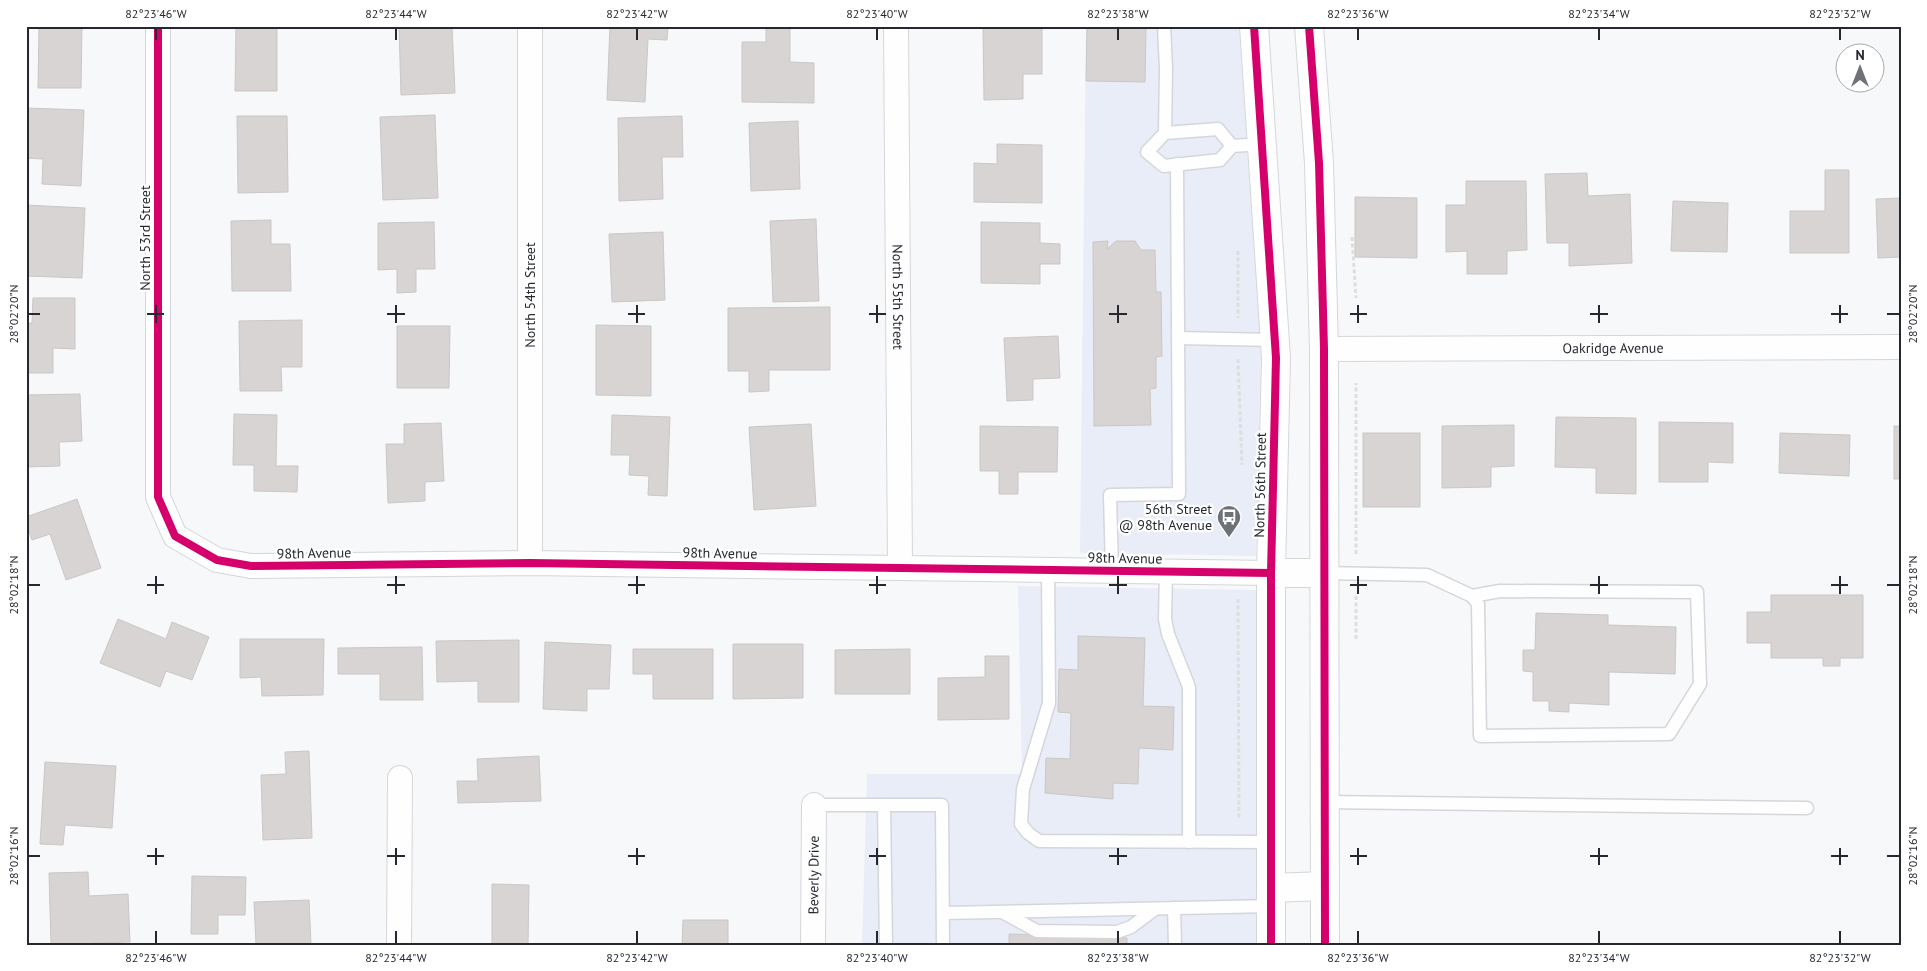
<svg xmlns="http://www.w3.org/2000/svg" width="1927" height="971" viewBox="0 0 1927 971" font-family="'PT Sans',sans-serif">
<rect width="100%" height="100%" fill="#f7f8fa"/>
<g fill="#e9edf7">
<path d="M1086 26H1239L1261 351 1256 556 1080 553Z"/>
<path d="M1018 586 1256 590V945H862L867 774H1022Z"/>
</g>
<g fill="#d7d4d3" stroke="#cac7c6">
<path d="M39 26H82L81 88H38Z"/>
<path d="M236 26H277V91H235Z"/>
<path d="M399 26H452L455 93 401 95Z"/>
<path d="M610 26H668L667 40 648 39 645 102 607 100Z"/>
<path d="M766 26H790V62L814 63V103L742 102V42H766Z"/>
<path d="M983 26H1042V74H1023V99L984 100Z"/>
<path d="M1087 26H1146L1145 82 1086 81Z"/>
<path d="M26 108 84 110 81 186 42 184 43 159 26 158Z"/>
<path d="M435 115 438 198 383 200 380 117Z"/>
<path d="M237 116H287L288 192 238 193Z"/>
<path d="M682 116 683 157H662L663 199 619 201 618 118Z"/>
<path d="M798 121 800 189 751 191 749 123Z"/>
<path d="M997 144 1042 145V203L974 202V163L997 164Z"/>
<path d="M1825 170H1849V253H1790V211H1825Z"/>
<path d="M1587 173 1588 196 1630 194 1632 263 1569 266V243H1547L1545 174Z"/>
<path d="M1466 181H1526L1527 250 1507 251V274H1467V251L1446 252V205H1466Z"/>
<path d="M1355 197 1417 198V258L1355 257Z"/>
<path d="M1901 198V257L1878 258 1876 199Z"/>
<path d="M1673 201 1728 203 1727 252 1671 251Z"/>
<path d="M26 205 85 208 82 278 26 276Z"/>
<path d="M816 219 819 301 773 302 770 221Z"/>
<path d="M271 220V244H290L291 291H232L231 221Z"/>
<path d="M434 222 435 269H416V292L397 293V269L378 270V223Z"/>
<path d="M981 222 1040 223V243L1060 244V264H1040V284L981 283Z"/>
<path d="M663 232 665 300 612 302 609 234Z"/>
<path d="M1108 241 1107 249 1116 241H1135L1141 250H1155L1156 292H1161L1162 356 1156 357V388L1150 389 1151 425 1094 426 1093 242Z"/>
<path d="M33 298H75V349L53 348V373H26V323H32Z"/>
<path d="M830 307V370H769V391L749 392V371H728V308Z"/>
<path d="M302 320V367H281L282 391H240L239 321Z"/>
<path d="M596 325 651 326V396L596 395Z"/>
<path d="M397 326H450L449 388H397Z"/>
<path d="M1058 336 1060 378 1033 379V400L1007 401 1004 338Z"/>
<path d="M80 394 82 441 59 442 60 466 26 467V395Z"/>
<path d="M234 414 277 415 276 466H298L297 492 254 491V465H233Z"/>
<path d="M612 415 670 417 667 496 648 495 649 476 629 475 630 455H611Z"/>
<path d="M1556 417 1636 418V494L1596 493V468L1555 467Z"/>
<path d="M1659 422 1733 423V463L1708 462V482H1659Z"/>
<path d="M441 423 444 481 425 482V501L388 503 386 444H404V424Z"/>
<path d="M811 424 816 506 754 510 749 427Z"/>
<path d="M1514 425V466L1491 467V487L1442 488V426Z"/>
<path d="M980 426 1058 427 1057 472H1018V494H999V471H980Z"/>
<rect x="1894" y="426" width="7" height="53"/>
<rect x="1363" y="433" width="57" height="74"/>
<path d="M1780 433 1850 435 1849 476 1779 473Z"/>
<path d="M77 499 101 568 66 580 50 534 32 540 26 523V517Z"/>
<path d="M1771 595H1863V658H1840V666H1823V658H1771V643H1747V612H1771Z"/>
<path d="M1536 613 1608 615V625L1676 627 1675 674 1609 672V705L1569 703V712L1549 711V701H1533V672L1523 671V650H1535Z"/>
<path d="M118 619 166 639 172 622 209 637 192 680 166 671 160 687 100 663Z"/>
<path d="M1078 636 1145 638 1143 706 1174 707 1173 750 1139 748 1138 784 1113 783V799L1045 793 1046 758 1070 759 1071 713 1058 712 1059 669 1078 670Z"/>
<path d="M240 639H324L323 695 262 696 261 677 240 678Z"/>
<path d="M519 640V702H478V681L437 682 436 641Z"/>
<path d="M545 642 611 645 609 689H587V711L543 709Z"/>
<path d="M733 644H803V698L733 699Z"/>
<path d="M422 647 423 700H380V674H338V648Z"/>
<path d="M633 649H713V699H653V674H633Z"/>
<path d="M910 649V694H835V650Z"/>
<path d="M985 656H1009V719L938 720V678L985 677Z"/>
<path d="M309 751 312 838 263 840 261 775 286 774 285 752Z"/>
<path d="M539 756 541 801 458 803 457 781H478L477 759Z"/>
<path d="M45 762 116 766 112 828 65 825 63 845 40 844Z"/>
<path d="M88 872 89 896 128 894 130 942 91 943V945H51L49 873Z"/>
<path d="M192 876 246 877 245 915H218V934H191Z"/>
<path d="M492 884 529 885 528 945H492Z"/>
<path d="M309 900 311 945H256L254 902Z"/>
<path d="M683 920H728V945H682Z"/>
<path d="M1009 934 1127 938V945H1009Z"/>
</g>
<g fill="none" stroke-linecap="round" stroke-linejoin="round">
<g stroke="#d4d6da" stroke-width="15">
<g id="lane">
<path d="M1164 26 1166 69 1165 133"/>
<path d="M1232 146 1218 129 1165 133 1147 152 1164 166 1220 160 1232 146 1262 144"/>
<path d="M1178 338 1276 340"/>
<path d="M1048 569 1049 703 1023 789 1021 824 1028 833 1039 841 1271 842"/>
<path d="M1112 570 1110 495 1179 494 1177 164"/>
<path d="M1166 571 1165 619 1168 634 1189 687V842"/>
<path d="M1324 573 1427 575 1472 596 1478 604 1480 736 1669 734 1700 684 1697 592 1500 591 1472 596"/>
<path d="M1325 802 1807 808"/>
<path d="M814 805H942L943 945"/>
<path d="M884 805 886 945"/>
<path d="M1174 908 1175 945"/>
<path d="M943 913 1272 906"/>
<path d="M1004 913 1037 931 1117 932 1131 927 1155 909"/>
</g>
</g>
<g stroke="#d4d6da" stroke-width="26">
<g id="street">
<path d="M158 26V497L175 536 217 560 251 566 530 563 1271 573"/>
<path d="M530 26V563"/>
<path id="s1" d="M896 26 900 567"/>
<path id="s2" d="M1324 349 1901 347"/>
<path d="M399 945 400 778"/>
<path id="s3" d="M813 945 814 805"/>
</g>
</g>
<g stroke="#d4d6da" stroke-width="30">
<g id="primary">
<path d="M1254 26 1276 358 1271 573V945"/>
<path d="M1309 26 1319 163 1324 349 1325 945"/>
<path d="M1271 573H1324"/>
<path d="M1271 888 1325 886"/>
</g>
</g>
<g stroke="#dededf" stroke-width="3" stroke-dasharray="4 2.5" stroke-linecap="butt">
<path d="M1352 237 1356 298"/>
<path d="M1238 251V318"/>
<path d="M1238 359 1242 465"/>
<path d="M1356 554V383"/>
<path d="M1238 599 1239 820"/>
<path d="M1356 639V595"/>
</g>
<use href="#lane" stroke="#fefefe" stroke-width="12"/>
<use href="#street" stroke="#fefefe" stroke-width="24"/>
<use href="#primary" stroke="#fefefe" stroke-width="28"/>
<g stroke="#fff" stroke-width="11">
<g id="cycleway">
<path d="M158 26V497L175 536 217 560 251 566 530 563 1271 573"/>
<path d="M1254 26 1276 358 1271 573V945"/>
<path d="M1309 26 1319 163 1324 349 1325 945"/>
</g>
</g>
<use href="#cycleway" stroke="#d6006c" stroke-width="8"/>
</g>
<path fill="none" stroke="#25292f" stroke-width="2" d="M156 28V40M396 28V40M637 28V40M877 28V40M1118 28V40M1358 28V40M1599 28V40M1840 28V40M156 305V323M396 305V323M637 305V323M877 305V323M1118 305V323M1358 305V323M1599 305V323M1840 305V323M28 314H40M147 314H164M387 314H405M628 314H645M869 314H886M1109 314H1127M1350 314H1367M1590 314H1608M1831 314H1848M1887 314H1900M156 576V594M396 576V594M637 576V594M877 576V594M1118 576V594M1358 576V594M1599 576V594M1840 576V594M28 585H40M147 585H164M387 585H405M628 585H645M869 585H886M1109 585H1127M1350 585H1367M1590 585H1608M1831 585H1848M1887 585H1900M156 848V865M396 848V865M637 848V865M877 848V865M1118 848V865M1358 848V865M1599 848V865M1840 848V865M28 856H40M147 856H164M387 856H405M628 856H645M869 856H886M1109 856H1127M1350 856H1367M1590 856H1608M1831 856H1848M1887 856H1900M156 931V944M396 931V944M637 931V944M877 931V944M1118 931V944M1358 931V944M1599 931V944M1840 931V944"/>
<defs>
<g id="bus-pin" transform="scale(1.25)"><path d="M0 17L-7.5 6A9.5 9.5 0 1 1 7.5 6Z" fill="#6e7176" stroke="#fff"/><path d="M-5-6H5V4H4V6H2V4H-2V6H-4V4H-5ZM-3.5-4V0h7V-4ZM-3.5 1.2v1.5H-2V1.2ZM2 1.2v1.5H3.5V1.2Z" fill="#fff"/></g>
</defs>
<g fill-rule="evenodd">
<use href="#bus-pin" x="1229" y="517"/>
</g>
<g text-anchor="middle" stroke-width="4.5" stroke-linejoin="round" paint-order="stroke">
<g font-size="14" fill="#25292f" stroke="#fff">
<text transform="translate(145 238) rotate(-90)" y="5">North 53rd Street</text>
<text transform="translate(530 295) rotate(-90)" y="5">North 54th Street</text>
<text dy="5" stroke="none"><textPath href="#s1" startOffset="271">North 55th Street</textPath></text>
<text dy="5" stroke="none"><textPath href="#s2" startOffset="289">Oakridge Avenue</textPath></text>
<text transform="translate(1260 485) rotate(-89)" y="5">North 56th Street</text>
<text transform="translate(314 553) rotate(-1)" y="5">98th Avenue</text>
<text transform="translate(720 553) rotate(1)" y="5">98th Avenue</text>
<text transform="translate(1125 558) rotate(1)" y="5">98th Avenue</text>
<text dy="5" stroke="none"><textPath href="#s3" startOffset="70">Beverly Drive</textPath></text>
</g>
<g font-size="14" fill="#25292f" stroke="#fff" text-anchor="end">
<text x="1212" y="514">56th Street<tspan x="1212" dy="16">@ 98th Avenue</tspan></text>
</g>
</g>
<rect width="1927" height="971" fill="none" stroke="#ffffff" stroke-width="55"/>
<g transform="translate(1860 68)"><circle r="24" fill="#ffffff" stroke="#a8a9ac"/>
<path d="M0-4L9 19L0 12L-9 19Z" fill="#6e7176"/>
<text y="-8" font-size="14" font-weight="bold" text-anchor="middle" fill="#25292f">N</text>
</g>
<rect x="28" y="28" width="1872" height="916" fill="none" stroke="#25292f" stroke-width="2"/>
<g font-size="12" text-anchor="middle" fill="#25292f">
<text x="156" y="18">82°23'46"W</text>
<text x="396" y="18">82°23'44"W</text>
<text x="637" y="18">82°23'42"W</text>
<text x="877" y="18">82°23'40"W</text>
<text x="1118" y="18">82°23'38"W</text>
<text x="1358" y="18">82°23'36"W</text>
<text x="1599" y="18">82°23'34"W</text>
<text x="1840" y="18">82°23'32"W</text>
<text transform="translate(14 314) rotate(-90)" y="4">28°02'20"N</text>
<text transform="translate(1913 314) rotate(-90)" y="4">28°02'20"N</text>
<text transform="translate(14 585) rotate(-90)" y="4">28°02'18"N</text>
<text transform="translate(1913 585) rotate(-90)" y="4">28°02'18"N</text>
<text transform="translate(14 856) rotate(-90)" y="4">28°02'16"N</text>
<text transform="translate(1913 856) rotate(-90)" y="4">28°02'16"N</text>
<text x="156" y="962">82°23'46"W</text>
<text x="396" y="962">82°23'44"W</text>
<text x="637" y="962">82°23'42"W</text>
<text x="877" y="962">82°23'40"W</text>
<text x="1118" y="962">82°23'38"W</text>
<text x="1358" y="962">82°23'36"W</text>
<text x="1599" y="962">82°23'34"W</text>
<text x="1840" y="962">82°23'32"W</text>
</g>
</svg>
